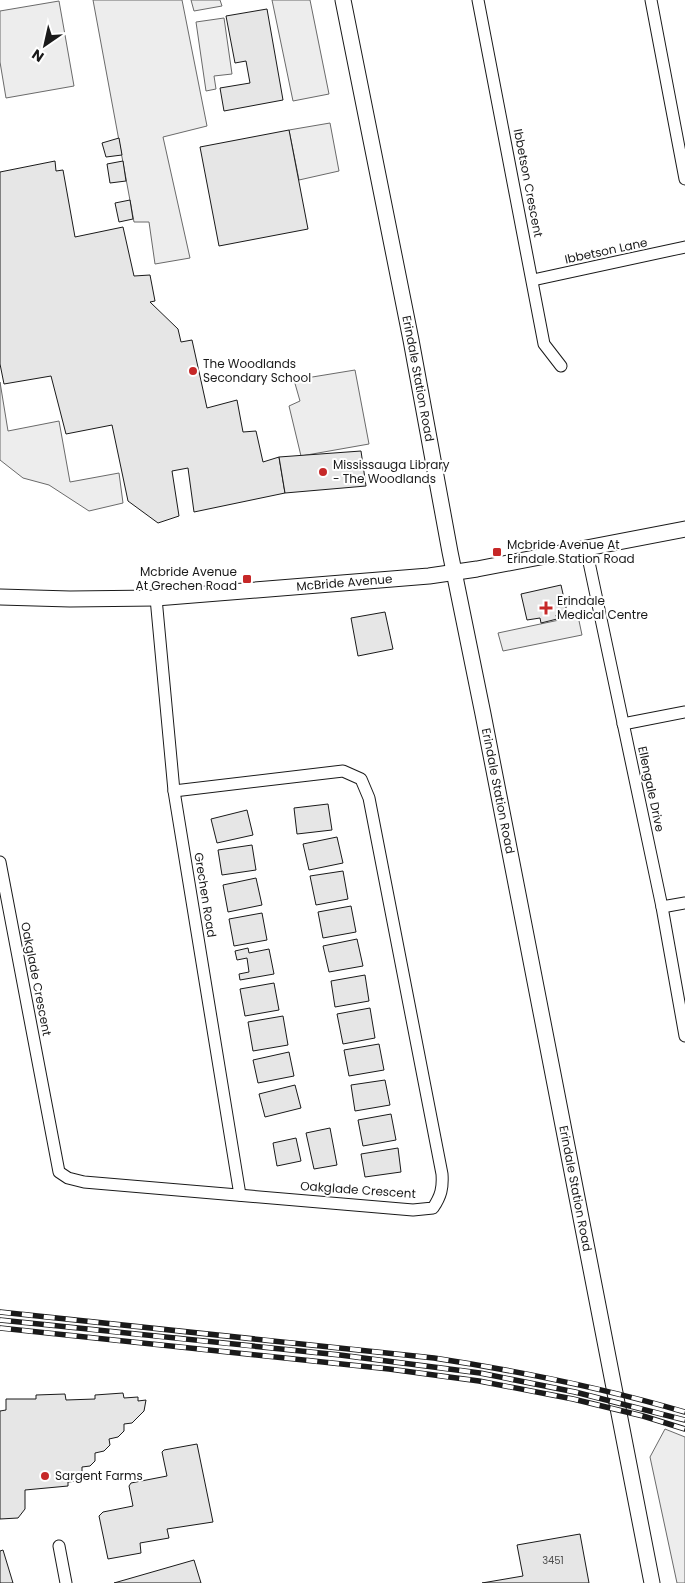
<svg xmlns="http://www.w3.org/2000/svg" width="685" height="1583" viewBox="0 0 685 1583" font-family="Poppins,sans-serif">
<rect width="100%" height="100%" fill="#fff"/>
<g fill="#ededed" stroke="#6a6a6a">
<path d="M93 0H182L207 126 163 137 190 258 155 264 149 222H134Z"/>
<path d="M191 0H220L222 6 194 11Z"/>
<path d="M272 0H310L329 94 293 101Z"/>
<path d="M59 1 74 86 6 98 0 62V11Z"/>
<path d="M224 18 232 74 214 76 216 89 206 91 196 22Z"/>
<path d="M330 123 339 171 299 180 289 130Z"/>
<path d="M355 370 369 444 301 456 289 406 300 401 294 380Z"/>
<path d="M0 382 8 431 59 421 70 482 119 473 123 503 89 511 49 485 23 478 0 460Z"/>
<path d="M578 616 582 635 503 651 498 633Z"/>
<path d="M665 1429 685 1437V1583H677L650 1457Z"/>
</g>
<g fill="#e6e6e6" stroke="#1a1a1a">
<path d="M267 9 283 100 224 111 220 88 250 83 246 61 235 63 226 16Z"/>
<path d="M289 130 308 229 219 246 200 147Z"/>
<path d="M119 138 122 155 106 157 102 143Z"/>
<path d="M55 161 56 171 63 170 75 237 123 227 134 276 150 275 155 301 150 302 178 329 181 342 192 340 207 408 237 400 243 432 256 431 263 462 279 457 285 493 194 512 188 468 172 471 179 516 158 523 128 501 112 425 66 434 51 376 4 384 0 364V172Z"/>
<path d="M123 161 126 181 110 183 107 164Z"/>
<path d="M130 200 133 219 119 222 115 203Z"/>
<path d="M361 451 366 486 285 493 279 457Z"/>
<path d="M561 585 567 612 556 615 557 619 541 623 540 618 527 620 521 594Z"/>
<path d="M385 612 393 649 358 656 351 618Z"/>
<path d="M328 804 332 830 297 834 294 808Z"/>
<path d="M247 810 253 835 217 843 211 819Z"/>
<path d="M337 837 343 863 309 870 303 844Z"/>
<path d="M252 845 256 870 222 875 218 850Z"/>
<path d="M343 871 348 899 316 905 310 876Z"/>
<path d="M256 878 262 905 228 912 223 885Z"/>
<path d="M351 906 356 932 323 938 318 912Z"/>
<path d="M262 913 267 940 234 946 229 919Z"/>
<path d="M357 939 363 966 329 972 323 946Z"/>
<path d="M248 948 249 953 269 949 274 974 240 980 239 974 249 972 247 958 237 960 235 951Z"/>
<path d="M365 975 369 1001 335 1007 331 981Z"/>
<path d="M274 983 279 1010 245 1016 240 989Z"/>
<path d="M370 1008 375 1038 343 1044 337 1014Z"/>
<path d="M283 1016 288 1045 253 1051 248 1022Z"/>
<path d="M379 1044 384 1070 349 1076 344 1050Z"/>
<path d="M289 1052 294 1076 258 1083 253 1060Z"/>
<path d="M385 1080 390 1105 355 1111 351 1085Z"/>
<path d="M295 1085 301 1108 265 1117 259 1094Z"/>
<path d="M391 1114 396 1140 363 1146 358 1120Z"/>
<path d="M330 1128 337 1165 314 1169 306 1133Z"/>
<path d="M296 1138 301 1161 277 1166 273 1143Z"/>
<path d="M398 1148 401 1172 365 1177 361 1154Z"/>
<path d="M123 1393 124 1398 138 1397V1401L146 1400 144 1411 132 1423 124 1424V1431L118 1437 109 1439 110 1445 104 1451 95 1453V1461L90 1466 82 1467V1474L77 1481 68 1482V1486L25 1490V1509L18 1518 0 1519V1411L6 1410V1399H36V1395L65 1394 66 1400 95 1399V1395Z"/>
<path d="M197 1444 213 1522 167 1529 169 1538 140 1543 141 1553 108 1559 99 1516 103 1512 133 1506 129 1486 131 1483 167 1476 162 1452 164 1450Z"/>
<path d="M580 1534 589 1583H482L523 1576 517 1545Z"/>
<path d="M3 1550 13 1583H0V1551Z"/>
<path d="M194 1560 201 1583H114Z"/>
</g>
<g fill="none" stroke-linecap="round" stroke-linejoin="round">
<g stroke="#1a1a1a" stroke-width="13">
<g id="minor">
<path d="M478 0 544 344 561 366"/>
<path d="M651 0 685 179"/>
<path d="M533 280 685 247"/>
<path d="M586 548 662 907 685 1036"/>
<path d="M156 598 174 791 240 1195"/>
<path d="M623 724 685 712"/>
<path d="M0 862 59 1172 68 1178 84 1182 413 1210 433 1208C441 1196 443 1188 442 1174L369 798 361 779 343 771 174 791"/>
<path d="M662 907 685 903"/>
<path d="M59 1546 66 1583"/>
</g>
</g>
<g stroke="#1a1a1a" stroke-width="17">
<g id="tertiary">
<path id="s1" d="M343 0 411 340 450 552 483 714 652 1583"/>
<path id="s2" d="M0 597 70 599 156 598 429 576 477 569 685 529"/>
</g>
</g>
<use href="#minor" stroke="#fff" stroke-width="11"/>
<use href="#tertiary" stroke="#fff" stroke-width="15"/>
<g stroke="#1a1a1a" stroke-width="5.5">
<g id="rail">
<path d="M0 1312 434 1358C519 1371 603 1388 685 1412"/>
<path d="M0 1320 340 1355 480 1373 575 1392 685 1420"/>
<path d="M0 1328 389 1369 479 1381 573 1399 643 1416 685 1429"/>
</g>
</g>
<use href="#rail" stroke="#fff" stroke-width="4" stroke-dasharray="11" stroke-linecap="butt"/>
</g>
<g fill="#c62828" stroke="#fff" stroke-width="2">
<circle cx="193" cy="371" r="5"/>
<circle cx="323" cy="472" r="5"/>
<rect x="492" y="547" width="10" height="10" rx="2.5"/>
<rect x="242" y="574" width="10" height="10" rx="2.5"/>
<path d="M543.5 600.5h5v5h5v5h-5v5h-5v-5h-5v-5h5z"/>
<circle cx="45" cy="1476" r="5"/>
</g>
<g text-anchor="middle" stroke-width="4" stroke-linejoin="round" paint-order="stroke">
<g font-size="10" fill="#4d4d4d">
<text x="553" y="1564">3451</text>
</g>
<g font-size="12" fill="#1a1a1a" stroke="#fff">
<text transform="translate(528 183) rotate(79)" y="4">Ibbetson Crescent</text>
<text transform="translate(606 251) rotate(-12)" y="4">Ibbetson Lane</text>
<text dy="4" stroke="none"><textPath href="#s1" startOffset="386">Erindale Station Road</textPath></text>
<text dy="4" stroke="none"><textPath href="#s2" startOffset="345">McBride Avenue</textPath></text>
<text transform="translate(651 789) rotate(78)" y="4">Ellengale Drive</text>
<text dy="4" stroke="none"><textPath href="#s1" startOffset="806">Erindale Station Road</textPath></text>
<text transform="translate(205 895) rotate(81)" y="4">Grechen Road</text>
<text transform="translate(36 979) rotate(79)" y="4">Oakglade Crescent</text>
<text dy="4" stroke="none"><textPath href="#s1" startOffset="1211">Erindale Station Road</textPath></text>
<text transform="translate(358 1190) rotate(4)" y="4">Oakglade Crescent</text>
</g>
<g font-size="12" fill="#1a1a1a" stroke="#fff" text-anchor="start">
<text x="203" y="368">The Woodlands<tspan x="203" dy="14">Secondary School</tspan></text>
<text x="333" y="469">Mississauga Library<tspan x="333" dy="14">- The Woodlands</tspan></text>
<text x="507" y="549">Mcbride Avenue At<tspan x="507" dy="14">Erindale Station Road</tspan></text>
<text x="237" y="576" text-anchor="end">Mcbride Avenue<tspan x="237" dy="14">At Grechen Road</tspan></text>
<text x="557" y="605">Erindale<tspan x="557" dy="14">Medical Centre</tspan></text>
<text x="55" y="1480">Sargent Farms</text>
</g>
</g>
<g transform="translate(45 45) rotate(214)" stroke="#ffffff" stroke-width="4" paint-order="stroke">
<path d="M0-4L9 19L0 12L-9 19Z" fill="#1a1a1a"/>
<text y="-8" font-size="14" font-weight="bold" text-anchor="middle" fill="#1a1a1a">N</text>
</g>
</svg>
